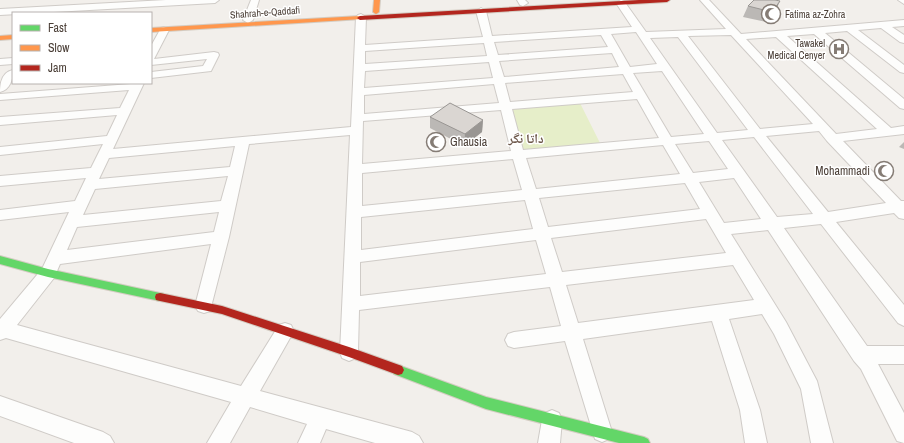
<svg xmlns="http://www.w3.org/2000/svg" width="904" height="443" viewBox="0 0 904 443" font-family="'Archivo Narrow','Noto Naskh Arabic',sans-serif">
<rect width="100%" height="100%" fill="#f2efeb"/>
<path fill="#e6eec9" d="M579 101 602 147 518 154 505 106Z"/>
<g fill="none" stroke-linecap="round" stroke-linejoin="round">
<g stroke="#cfcbc7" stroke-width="2">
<g id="street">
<path d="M166 0H219L215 3 0 15V9Z"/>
<path d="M251 0H259L253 20 248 23 243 20Z"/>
<path d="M517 0H525L528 3 523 6 520 5Z"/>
<path d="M621 0 624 1 646 32 726 29 700 0H709L741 34 904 20V26L892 27 904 35V43L900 42 881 28 858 30 904 65V73L900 72 847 31 825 33 904 99V109L900 108 814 34 787 36 891 128 904 126V134L843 141 901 201H904V219L899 218 894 213 836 222 904 305V326L898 323 821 224 784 228 867 346H904V364H878L904 413V443L897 441 861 369 854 361 768 230 731 234 786 322 817 381 833 443H811L801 389 774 334 762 314 729 319 760 410 767 443H745L740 410 712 321 583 339 612 432 609 439 602 442 595 439 565 341 514 348 508 346 505 340 508 334 514 332 561 326 550 287 359 310 358 352 356 358 349 361 342 358 340 352 350 135 249 144 229 237 210 311 204 313 198 311 195 306 211 244 60 264 54 278 17 325 241 386 279 325 285 323 291 325 294 331 260 391 412 432 419 436 423 443H375L326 429 320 443H298L307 424 250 407 230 443H207L231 402 6 338 0 340V319L42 269 69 212 0 220V210L75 201 86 178 0 186V176L91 168 103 144 0 155V147L107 136 117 115 0 125V117L120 108 129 90 0 100V94L144 83 113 149 351 127 356 17 358 15 361 14 366 17 365 45 483 37 476 11 481 8 486 11 492 36 632 27 616 3ZM636 32 657 64 630 67 611 34ZM601 35 608 47 498 55 494 42ZM731 35 813 124 760 129 688 36ZM678 37 748 130 717 133 650 38ZM776 37 877 129 836 134 746 39ZM484 43 487 56 365 64V51ZM612 53 619 67 504 77 499 61ZM489 62 493 78 364 88 365 71ZM662 71 704 134 671 137 633 73ZM623 74 633 92 510 102 505 83ZM494 84 499 103 364 114V95ZM637 99 659 138 523 150 512 109ZM501 110 511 151 362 164 363 121ZM819 131 827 141 886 203 828 212 766 136ZM754 137 813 214 777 217 722 140ZM709 141 728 169 693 173 675 144ZM663 145 680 174 536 189 526 158ZM235 146 230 167 99 179 109 158ZM513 159 522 190 362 206V173ZM228 176 221 201 83 215 95 189ZM734 178 761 219 724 223 699 182ZM685 183 700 209 548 227 539 198ZM525 200 533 229 361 250V217ZM219 212 214 232 67 250 77 227ZM706 219 726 253 562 272 551 238ZM536 240 546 274 360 296V262ZM733 265 754 300 578 323 566 285Z"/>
<path d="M898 0H904V4Z"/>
<path d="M164 27 169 30 154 59 214 52 218 53 219 55 211 71 151 78V72L203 66 207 59 151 65V46L161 28Z"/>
<path d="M13 58V64L0 65V59Z"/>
<path d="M13 70C13 79 10 90 0 92 0 83 2 72 13 70Z"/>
<path d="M0 396 103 432 110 436 114 443H74L0 416Z"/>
<path d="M552 410 559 413 562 420 560 443H538L542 420 545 413Z"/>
</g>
</g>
<g stroke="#d4ccc2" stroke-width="2">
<g id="fast">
<path d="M0 256 48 269 160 293 164 294 165 297 164 300 160 301 48 277 0 264Z"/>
<path d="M398 365 486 397 644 437 648 439 650 443H619L486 409 394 374 392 370 394 366Z"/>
</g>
</g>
<g stroke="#d4ccc2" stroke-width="2">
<g id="slow">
<path d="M374 0H380L379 12 376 14 373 12Z"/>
<path d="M360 16 363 18 362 19 151 32V28Z"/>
<path d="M13 35V39L0 40V36Z"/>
</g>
</g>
<g stroke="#d4ccc2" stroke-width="2">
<g id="jam">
<path d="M639 0H670L667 2 360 20 357 18 360 16Z"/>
<path d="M160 293 222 306 349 347 402 366 404 370 402 374 398 375 349 357 222 314 160 301 156 300 155 297 156 294Z"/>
</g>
</g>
<use href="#street" fill="#fdfdfc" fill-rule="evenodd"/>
<use href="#fast" fill="#63d668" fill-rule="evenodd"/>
<use href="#slow" fill="#ff974d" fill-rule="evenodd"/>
<use href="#jam" fill="#b3261e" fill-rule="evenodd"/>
</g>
<g fill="#bbb8b5">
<path d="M748 6 775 12 767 22 743 17Z"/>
<path d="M430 117 483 120 482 132 464 146 430 128Z"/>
<path d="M904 142V149L899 147Z"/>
</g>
<g fill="#999693">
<path d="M780 1 775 12 767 22 772 12Z"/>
<path d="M483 120 482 132 464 146 465 134Z"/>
</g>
<g fill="#dad6d2" stroke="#999693">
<path d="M754 0H775L780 1 772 12 748 6Z"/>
<path d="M450 103 483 120 465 134 430 117Z"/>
</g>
<defs>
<g id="mosque-ring" transform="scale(1)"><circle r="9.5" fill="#fff" stroke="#857c75" stroke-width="1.5"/><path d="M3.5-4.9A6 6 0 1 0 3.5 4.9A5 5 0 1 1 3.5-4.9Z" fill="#857c75"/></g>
<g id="hospital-ring" transform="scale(1)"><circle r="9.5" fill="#fff" stroke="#857c75" stroke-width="1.5"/><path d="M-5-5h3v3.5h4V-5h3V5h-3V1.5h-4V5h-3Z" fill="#857c75"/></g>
</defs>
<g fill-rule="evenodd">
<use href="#mosque-ring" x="771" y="14"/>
<use href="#hospital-ring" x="839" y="49"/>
<use href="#mosque-ring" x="436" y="142"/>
<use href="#mosque-ring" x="884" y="171"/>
</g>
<g text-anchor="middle" stroke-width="3" stroke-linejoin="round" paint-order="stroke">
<g font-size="10" fill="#4a3e36" stroke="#fff">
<text transform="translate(265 12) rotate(-4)" y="4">Shahrah-e-Qaddafi</text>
</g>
<g font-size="10" fill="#4a3e36" stroke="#fff" text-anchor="start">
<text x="785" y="18">Fatima az-Zohra</text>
<text x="825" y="47" text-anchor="end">Tawakel<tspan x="825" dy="12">Medical Cenyer</tspan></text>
</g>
<g font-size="12" fill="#4a3e36" stroke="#fff" text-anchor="start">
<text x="450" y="146">Ghausia</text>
<text x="870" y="175" text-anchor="end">Mohammadi</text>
</g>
<g font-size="13" font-weight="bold" fill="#6e594c" stroke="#fff">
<text x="526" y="143">داتا نگر</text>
</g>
</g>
<rect x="12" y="12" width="140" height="72" fill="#ffffff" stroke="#b7b2af"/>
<rect x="20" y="25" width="20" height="6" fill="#63d668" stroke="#b7b2af"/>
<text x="48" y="32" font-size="12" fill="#4a3e36">Fast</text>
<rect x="20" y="45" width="20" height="6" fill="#ff974d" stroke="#b7b2af"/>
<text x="48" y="52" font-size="12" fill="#4a3e36">Slow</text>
<rect x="20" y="65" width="20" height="6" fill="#b3261e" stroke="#b7b2af"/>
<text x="48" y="72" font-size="12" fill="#4a3e36">Jam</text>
</svg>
